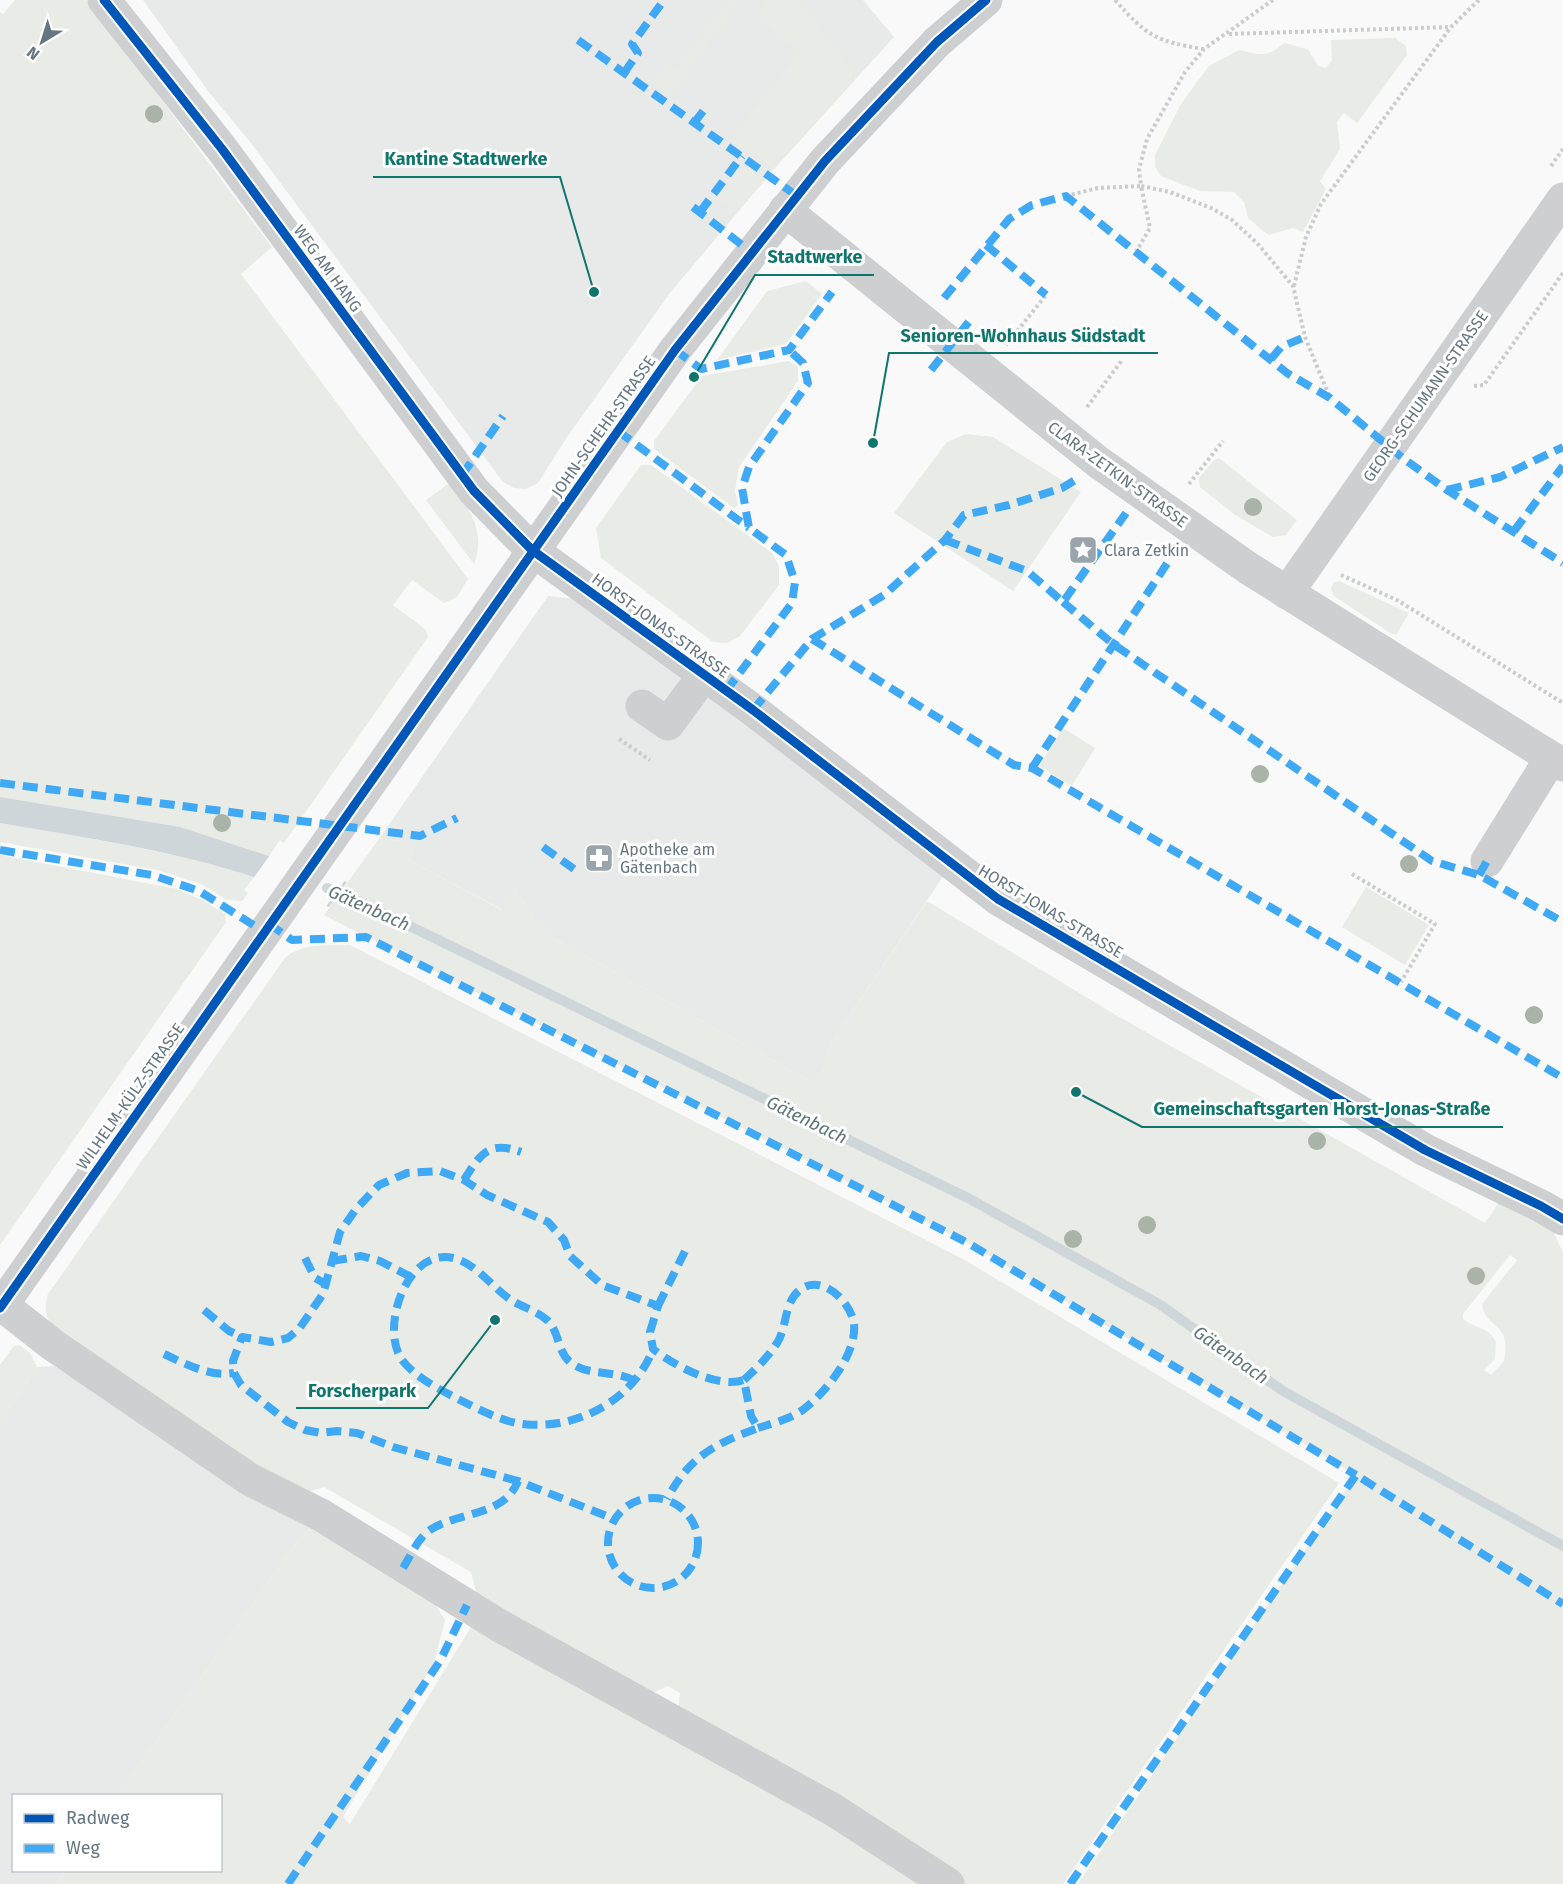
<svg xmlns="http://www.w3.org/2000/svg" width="1563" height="1884" viewBox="0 0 1563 1884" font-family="'Fira Sans',sans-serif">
<rect width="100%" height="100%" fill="#f9f9f9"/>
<g fill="#e8e9e9">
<path d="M143 0H863L894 37 773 170 670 293 567 437 538 483 526 489 514 488 502 481 250 142 208 91Z"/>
<path d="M548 596 576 599 798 759 944 875 831 1043 823 1070 812 1082 543 932 514 888 503 910 409 860 418 842 379 839Z"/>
<path d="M54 1366 232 1481 313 1524 293 1547 118 1795 14 1796V1870L65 1871 56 1884H0V1422L37 1367Z"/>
</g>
<g fill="#e8ebe6" fill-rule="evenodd">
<path d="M15 0H86L91 6 272 247 241 274 468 579 457 597 444 603 412 580 393 605 425 629 428 637 284 843 280 840 268 858 180 827 0 797V12L3 14Z"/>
<path d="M729 0H739L669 96 654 85 668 65 676 71Z"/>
<path d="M769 0H798L852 72V83L773 170 730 140 801 52C788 40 746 20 769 0Z"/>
<path d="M1395 38 1406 46 1407 55 1357 123 1344 113 1337 122 1340 149 1320 181 1326 189 1303 232 1293 228 1268 235 1248 218 1244 202 1234 192 1200 191 1161 176 1155 167V155L1181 104 1209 66 1239 50C1260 55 1268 58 1284 43L1308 49 1318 66 1326 68 1332 60 1331 40Z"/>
<path d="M746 166 765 180 742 206 713 200 736 170Z"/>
<path d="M806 281 822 294 786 344 717 360 767 291Z"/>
<path d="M789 361 798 367V381L739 467 735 491 738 505 734 508 654 449V441L702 376Z"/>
<path d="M966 434 993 437 1081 492 1013 591 894 513 947 442Z"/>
<path d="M1219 458 1297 520 1286 535 1273 537 1235 515 1200 487 1199 478 1214 460Z"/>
<path d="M641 465H651L772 553 779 566V585L740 636 727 643 713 642 601 558 596 528Z"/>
<path d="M451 482C468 507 487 532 474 564L426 500Z"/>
<path d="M1339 581 1409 613 1396 635 1390 633 1334 596 1331 588 1334 582Z"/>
<path d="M1063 728 1095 748 1072 786 1039 766Z"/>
<path d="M0 823C85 837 172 851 254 877L244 890 248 893 242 901 227 900 201 884 157 870 0 842Z"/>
<path d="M379 839 419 842 409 860 502 910 514 888 543 932 812 1082 823 1070 831 1043 927 901 1114 1014 1485 1223 1499 1202 1551 1226 1563 1253V1884H1078L1356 1475 968 1243 324 915ZM1510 1255 1517 1260 1482 1304C1485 1330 1512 1320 1504 1361L1491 1375 1484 1370 1495 1359 1496 1342C1488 1326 1475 1329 1463 1319V1314Z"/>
<path d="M0 855 177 889 204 901 225 914 226 922 0 1245Z"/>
<path d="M1366 887 1429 925 1405 965 1342 927Z"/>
<path d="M350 945 961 1258 1339 1483 1063 1884H962L678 1712 680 1693 668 1686 652 1693 477 1596 471 1572 324 1487 308 1492 287 1489 57 1332C46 1318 43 1311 48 1294L285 958C303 942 327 946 350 945Z"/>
<path d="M19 1345 30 1353 37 1367 0 1422V1365L14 1346Z"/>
<path d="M313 1524 434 1602 445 1620 434 1663 343 1817 350 1824 476 1619 935 1884H56L65 1871 220 1870V1796L118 1795 293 1547Z"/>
</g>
<path fill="#ced6d9" d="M0 797 180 827 347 882 329 907C227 858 111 842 0 823Z"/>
<path fill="#f9f9f9" d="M270 855 346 879 325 908 252 880Z"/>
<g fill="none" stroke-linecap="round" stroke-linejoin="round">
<path stroke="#ced6d9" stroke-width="10" d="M327 888 346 895 970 1199 1159 1304 1283 1391 1563 1546"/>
<g stroke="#cbcccd" stroke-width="4" stroke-dasharray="3 3" stroke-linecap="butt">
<path d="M1115 0C1147 36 1155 41 1203 49"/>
<path d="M1273 0 1204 49 1185 72 1147 139 1139 169 1141 186 1170 192 1211 208 1232 220 1257 243 1293 286 1305 337 1330 398"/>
<path d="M1229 34 1451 27"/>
<path d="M1551 166 1563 149"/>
<path d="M1066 196 1098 188 1141 186 1150 228 1136 252"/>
<path d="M1294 286 1306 237 1321 204 1451 27 1479 0"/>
<path d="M1006 345 1046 295"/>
<path d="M1474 386 1484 385 1563 273"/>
<path d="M1087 407 1123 359"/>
<path d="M1189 484 1223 441"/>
<path d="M1341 575 1397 600 1563 703"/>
<path d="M619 739 650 760"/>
<path d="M1352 874 1435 924 1401 982"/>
</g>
<g stroke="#cecfd0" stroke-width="33">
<path d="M104 0 222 149 474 491 532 550 753 710 998 899 1425 1150 1541 1206 1563 1219"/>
<path d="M785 210 1098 462 1248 568 1563 765"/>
<path d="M1287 593 1563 199"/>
<path d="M642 706 668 724 704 675"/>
<path d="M1487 861 1551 758"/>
<path d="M2 1305 53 1345 249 1479 321 1515 500 1626 832 1809 948 1884"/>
<path d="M0 1308 675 350 825 161 937 42 986 0"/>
</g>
<g stroke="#3fa9f5" stroke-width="8" stroke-dasharray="15 8" stroke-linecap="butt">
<path d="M578 40 797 196"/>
<path d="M624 73 638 53 632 44 664 0"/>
<path d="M694 123 704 110"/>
<path d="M693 207 751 252"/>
<path d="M700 212 742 156"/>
<path d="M986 245 1046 295"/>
<path d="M944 298 1009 219 1032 205 1066 196 1287 373 1330 398 1404 459 1447 490 1563 563"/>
<path d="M675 350 701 369 789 350 832 292"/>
<path d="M1271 359 1281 347 1305 337"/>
<path d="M931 370 971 319"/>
<path d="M618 431 749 528"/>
<path d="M462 475 503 416"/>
<path d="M1447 490 1500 477 1563 447"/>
<path d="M1514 531 1563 466"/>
<path d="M945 540 1027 571 1063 602 1126 513"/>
<path d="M1063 602 1113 644 1432 861 1479 875 1563 922"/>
<path d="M812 639 1014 765 1032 768 1563 1078"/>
<path d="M726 691 792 603 795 582 786 555 749 528 742 488 749 467 808 383 803 363 789 350"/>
<path d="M753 710 812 639 884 595 945 540 964 515 1009 505 1062 488 1077 479"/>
<path d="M1032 768 1176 550"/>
<path d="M0 783 420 836 457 818"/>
<path d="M543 847 574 869"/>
<path d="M0 850 152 875 199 891 263 931"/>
<path d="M1479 875 1487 861"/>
<path d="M269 924 292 940 366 937 968 1243 1356 1475"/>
<path d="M464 1180C480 1154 489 1140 521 1152"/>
<path d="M305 1258 315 1278 324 1283"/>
<path d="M332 1261 361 1256 380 1261 409 1276"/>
<path d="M658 1306 686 1249"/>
<path d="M204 1310 229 1331 242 1337"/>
<path d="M164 1354C186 1364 209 1377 234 1373"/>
<path d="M744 1380C756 1369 768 1357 777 1343 788 1326 783 1302 801 1289 823 1274 851 1302 854 1324 857 1354 826 1392 804 1409 791 1419 773 1423 758 1428"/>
<path d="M635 1381C615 1370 592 1376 574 1365 556 1354 561 1333 547 1320 537 1311 522 1307 511 1300 493 1288 478 1266 457 1259 408 1243 379 1327 402 1360 415 1377 439 1389 458 1399 476 1408 495 1418 516 1423 572 1433 633 1402 653 1349"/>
<path d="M518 1481 393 1447 357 1433 337 1431 321 1433 305 1430 288 1422 241 1385 234 1373 233 1361 242 1337 271 1342 288 1338 299 1329 323 1294 340 1232 356 1209 379 1185 407 1173 440 1171 464 1180 487 1195 548 1222 564 1240 570 1256 602 1285 658 1306 650 1332 653 1349C673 1365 718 1389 744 1380L751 1416 758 1428C714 1444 689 1457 667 1499"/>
<circle cx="653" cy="1543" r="45"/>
<path d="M403 1568C411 1555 418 1538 430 1530 459 1511 504 1517 518 1481L614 1519"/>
<path d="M288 1884 440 1661 467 1605"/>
<path d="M1070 1884 1356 1475 1563 1604"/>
</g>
<g stroke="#fff" stroke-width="13">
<g id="cycleway">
<path d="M104 0 222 149 474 491 532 550 753 710 998 899 1425 1150 1541 1206 1563 1219"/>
<path d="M0 1308 675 350 825 161 937 42 986 0"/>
</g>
</g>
<use href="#cycleway" stroke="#0057b8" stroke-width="9"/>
</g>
<g fill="#a9b3a7">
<circle cx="154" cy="114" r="9"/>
<circle cx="1253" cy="507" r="9"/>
<circle cx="1260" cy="774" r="9"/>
<circle cx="222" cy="823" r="9"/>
<circle cx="1409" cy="864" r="9"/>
<circle cx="1534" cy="1015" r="9"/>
<circle cx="1317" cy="1141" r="9"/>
<circle cx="1147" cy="1225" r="9"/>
<circle cx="1073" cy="1239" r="9"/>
<circle cx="1476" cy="1276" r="9"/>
</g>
<defs>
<g id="sight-square" transform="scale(1.5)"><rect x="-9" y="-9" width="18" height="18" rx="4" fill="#99a4ac" stroke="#fff"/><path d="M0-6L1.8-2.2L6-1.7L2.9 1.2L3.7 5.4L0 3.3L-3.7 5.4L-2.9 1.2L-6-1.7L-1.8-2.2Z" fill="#fff"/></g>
<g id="pharmacy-square" transform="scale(1.5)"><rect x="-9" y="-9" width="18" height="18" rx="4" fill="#99a4ac" stroke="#fff"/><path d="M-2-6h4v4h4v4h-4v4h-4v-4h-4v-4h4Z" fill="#fff"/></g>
</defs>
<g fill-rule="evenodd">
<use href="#sight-square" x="1083" y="550"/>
<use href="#pharmacy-square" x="599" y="858"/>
</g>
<g text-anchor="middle" stroke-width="6" stroke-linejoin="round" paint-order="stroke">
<g font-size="16" fill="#657683" stroke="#fff">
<text transform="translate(328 268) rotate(54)" y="6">WEG AM HANG</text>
<text transform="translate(1425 396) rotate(-55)" y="6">GEORG-SCHUMANN-STRASSE</text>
<text transform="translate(603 426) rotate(-55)" y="6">JOHN-SCHEHR-STRASSE</text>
<text transform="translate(1118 474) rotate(36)" y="6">CLARA-ZETKIN-STRASSE</text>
<text transform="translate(661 625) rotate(36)" y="6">HORST-JONAS-STRASSE</text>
<text transform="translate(1051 911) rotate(31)" y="6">HORST-JONAS-STRASSE</text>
<text transform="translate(130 1096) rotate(-55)" y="6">WILHELM-KÜLZ-STRASSE</text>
</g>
<g font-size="16" fill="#657683" stroke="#fff" text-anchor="start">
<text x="1104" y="556">Clara Zetkin</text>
<text x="620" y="855">Apotheke am<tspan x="620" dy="18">Gätenbach</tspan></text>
</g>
<g font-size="18" font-style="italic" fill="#60757c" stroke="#fff">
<text transform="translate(369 908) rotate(24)" y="6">Gätenbach</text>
<text transform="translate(807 1120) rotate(26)" y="6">Gätenbach</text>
<text transform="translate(1231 1355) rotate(35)" y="6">Gätenbach</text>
</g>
</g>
<path fill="none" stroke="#0f766e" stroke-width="2" d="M594 292L560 177H373M694 377L755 275H874M873 443L889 353H1158M1076 1092L1142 1127H1503M495 1320L428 1408H296"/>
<g fill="#0f766e" stroke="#fff" stroke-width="2">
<circle cx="594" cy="292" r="6"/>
<circle cx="694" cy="377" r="6"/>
<circle cx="873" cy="443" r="6"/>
<circle cx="1076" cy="1092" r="6"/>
<circle cx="495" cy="1320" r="6"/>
</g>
<g font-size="18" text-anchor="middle" font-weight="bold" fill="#0f766e" stroke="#fff" stroke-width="6" stroke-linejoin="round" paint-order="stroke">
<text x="466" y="165">Kantine Stadtwerke</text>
<text x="815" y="263">Stadtwerke</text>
<text x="1023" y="342">Senioren-Wohnhaus Südstadt</text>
<text x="1322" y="1115">Gemeinschaftsgarten Horst-Jonas-Straße</text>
<text x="362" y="1397">Forscherpark</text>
</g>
<rect x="12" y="1794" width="210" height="78" fill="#ffffff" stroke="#c1c8cd" stroke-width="1.5"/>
<rect x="24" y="1814" width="30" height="9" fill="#0057b8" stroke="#c1c8cd" stroke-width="1.5"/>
<text x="66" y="1824" font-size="18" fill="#657683">Radweg</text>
<rect x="24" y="1844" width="30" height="9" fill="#3fa9f5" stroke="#c1c8cd" stroke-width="1.5"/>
<text x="66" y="1854" font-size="18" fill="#657683">Weg</text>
<g transform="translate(42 42) rotate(218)" stroke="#ffffff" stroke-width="4.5" paint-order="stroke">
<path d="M0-4.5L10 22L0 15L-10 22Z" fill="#657683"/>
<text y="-9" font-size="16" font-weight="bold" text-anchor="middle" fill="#657683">N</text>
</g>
</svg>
